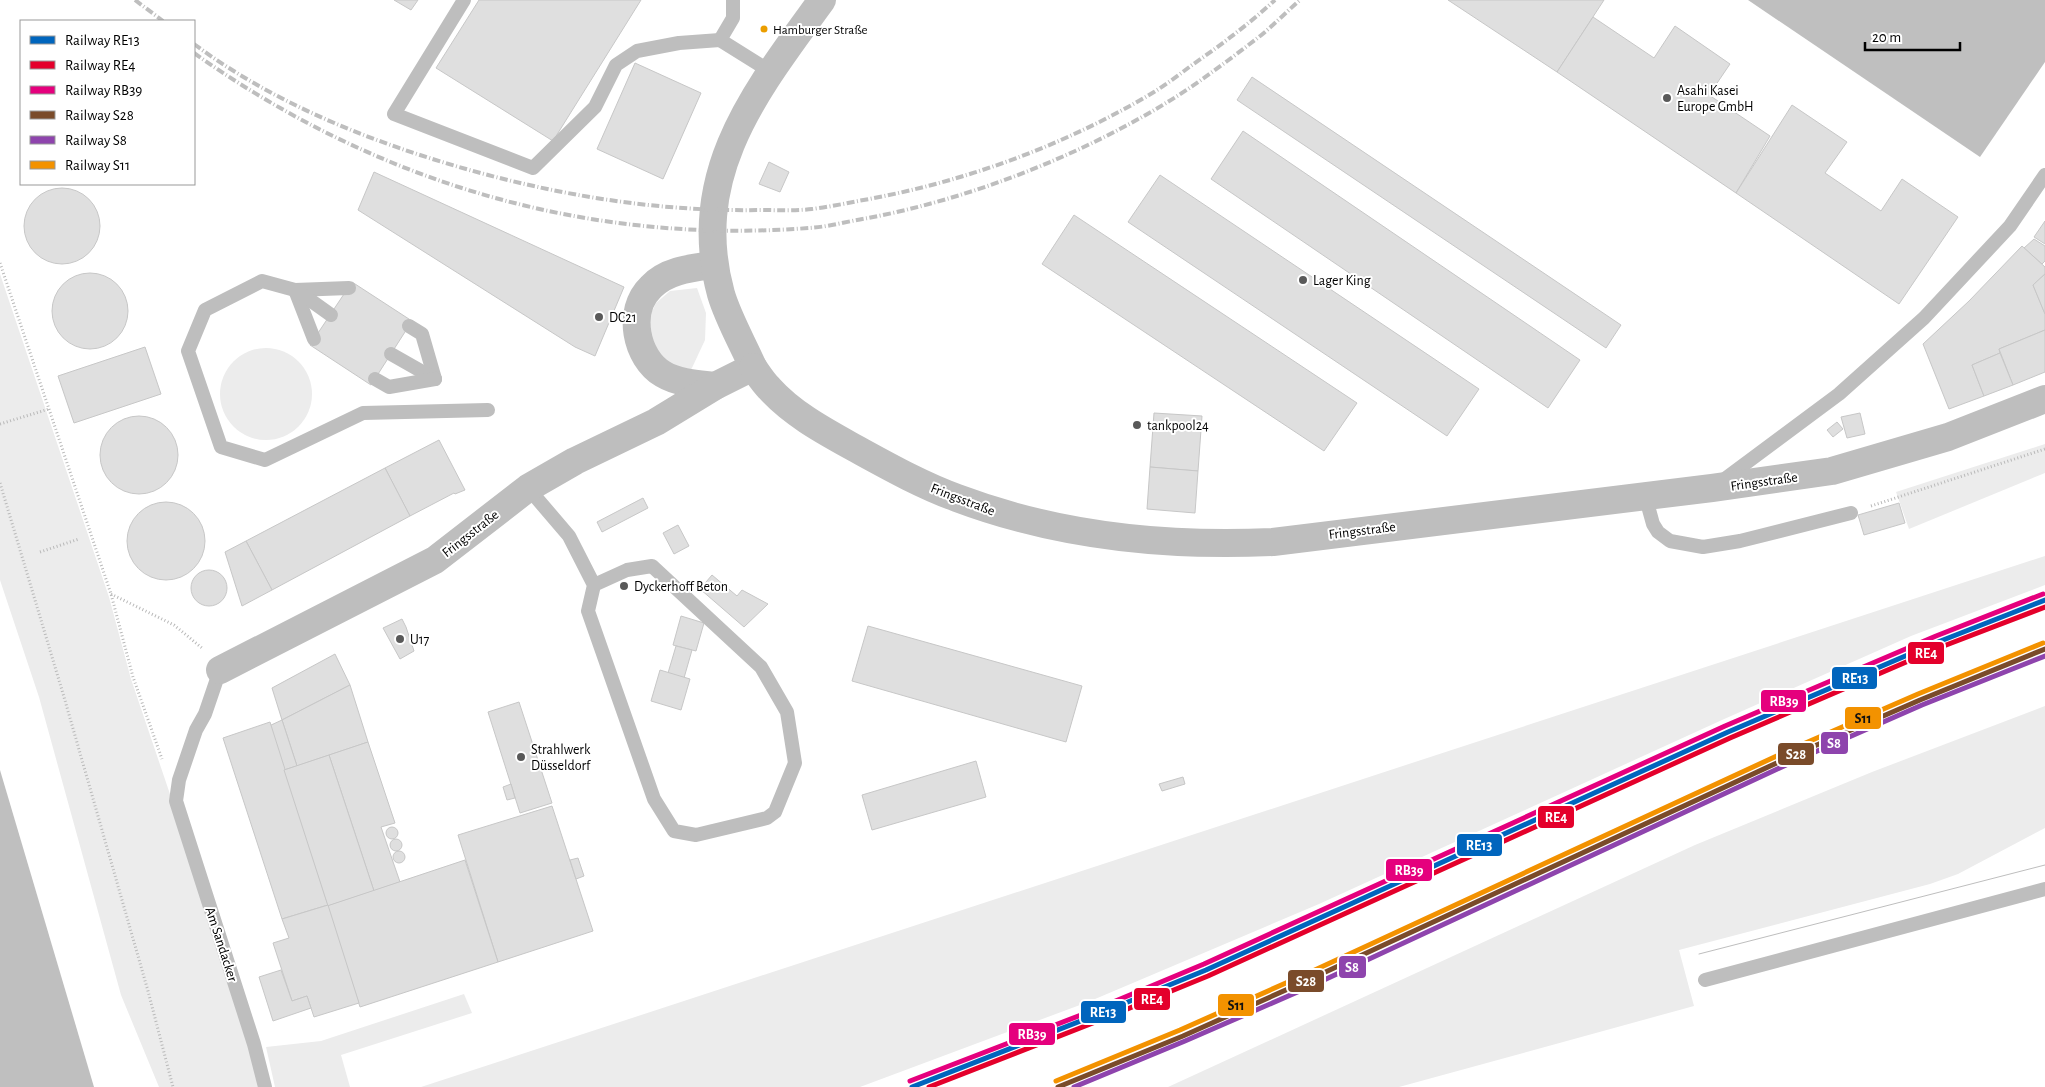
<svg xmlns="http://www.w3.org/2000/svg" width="2045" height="1087" viewBox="0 0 2045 1087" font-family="'Alegreya Sans',sans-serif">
<rect width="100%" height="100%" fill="#fff"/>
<g fill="#ececec">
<path d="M0 274 109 597 131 679 173 803 263 1087H159L121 995 39 697 0 580Z"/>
<path d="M697 288 706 313 705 340 691 370 675 369 661 360 650 339 649 318 656 303 670 291Z"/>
<circle cx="266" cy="394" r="46"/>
<path d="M2045 444V473L1909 529 1896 492Z"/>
<path d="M2045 556V585L1911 636 1722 720 1319 904 1088 1002 860 1087H421Z"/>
<path d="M2045 706V828L1958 874 1930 884 1679 950 1694 1006 1399 1087H1168L1695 845 1872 772Z"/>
<path d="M464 994 472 1013 341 1055 350 1087H275L266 1047 321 1041Z"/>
</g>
<g fill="#bfbfbf">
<path d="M1748 0H2045V62L1980 157Z"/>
<path d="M0 770 94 1087H0Z"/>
</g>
<g fill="#dfdfdf" stroke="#c7c7c7">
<path d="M394 0H418L411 10Z"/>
<path d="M479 0H641L553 141 436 68Z"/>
<path d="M1448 0H1604L1557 72Z"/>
<path d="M1593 17 1654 58 1675 26 1730 64 1709 95 1770 136 1736 193 1557 72Z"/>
<path d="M635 63 701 93 663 179 597 149Z"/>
<path d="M1252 77 1621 325 1606 348 1237 100Z"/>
<path d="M1792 105 1847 142 1825 173 1881 211 1902 179 1958 217 1899 304 1736 193Z"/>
<path d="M1243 131 1580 360 1548 408 1211 179Z"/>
<path d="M769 162 789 172 780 192 759 184Z"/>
<path d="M374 172 624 287 595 356 575 347 358 210Z"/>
<path d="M1160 175 1479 389 1447 436 1128 222Z"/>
<circle cx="62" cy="226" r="38"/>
<path d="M1074 215 1357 403 1324 451 1042 264Z"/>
<path d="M2045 221V244L2034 237Z"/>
<path d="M2034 239 2045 246V261L2042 264 2024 248Z"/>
<path d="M2022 246 2045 267V274L2033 285 2045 314V330L1999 349 2000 353 1972 365 1984 396 1949 409 1923 344 1969 301Z"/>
<circle cx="90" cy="311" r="38"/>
<path d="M2045 274V314L2033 285Z"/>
<path d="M352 282 412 321 371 385 310 345Z"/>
<path d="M2045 330V372L2013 385 1999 349Z"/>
<path d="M145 347 161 394 74 423 58 376Z"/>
<path d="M2000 353 2013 385 1984 396 1972 365Z"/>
<path d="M1154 413 1202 416 1198 471 1150 467Z"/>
<path d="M1860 413 1865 434 1847 438 1841 417Z"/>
<circle cx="139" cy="455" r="39"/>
<path d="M1837 422 1843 429 1833 437 1827 430Z"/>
<path d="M439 440 465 490 455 494 454 493 410 516 385 468Z"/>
<path d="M1150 467 1198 471 1195 513 1147 509Z"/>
<path d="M385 468 410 516 272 590 246 541Z"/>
<path d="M643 498 648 508 602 532 597 522Z"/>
<circle cx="166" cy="541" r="39"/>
<path d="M1899 503 1905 523 1864 535 1858 515Z"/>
<path d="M678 525 689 546 674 554 663 533Z"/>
<path d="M246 541 272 590 242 606 225 552Z"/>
<circle cx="209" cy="588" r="18"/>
<path d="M712 575 737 596 742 590 768 604 744 627 700 589Z"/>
<path d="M681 616 704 623 696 651 673 645Z"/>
<path d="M402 619 406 627 414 651 400 659 383 628Z"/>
<path d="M868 626 1082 686 1066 742 852 681Z"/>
<path d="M676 646 692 650 684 678 668 673Z"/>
<path d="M335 654 350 685 282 720 272 688Z"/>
<path d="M660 670 690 679 681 710 651 701Z"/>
<path d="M350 685 368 742 297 766 282 720Z"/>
<path d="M519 702 552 803 520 813 488 712Z"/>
<path d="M282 720 297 766 284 770 269 726Z"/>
<path d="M270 722 328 905 282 919 223 738Z"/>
<path d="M368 742 395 823 381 827 400 882 374 891 329 755Z"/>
<path d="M329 755 374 891 328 906 284 770Z"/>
<path d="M976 761 986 797 872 830 862 795Z"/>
<path d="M1183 777 1185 784 1162 791 1159 784Z"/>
<path d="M511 784 515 798 507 800 503 787Z"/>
<path d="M552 806 593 931 498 962 458 835Z"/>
<circle cx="392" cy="833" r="6"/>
<circle cx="396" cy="845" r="6"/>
<circle cx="399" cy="857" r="6"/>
<path d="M578 858 584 876 576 879 570 860Z"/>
<path d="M465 860 498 962 360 1007 327 906Z"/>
<path d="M328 905 359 1003 314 1017 307 996 292 1001 273 943 289 938 282 919Z"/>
<path d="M281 970 292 1001 307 996 311 1008 273 1021 259 977Z"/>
</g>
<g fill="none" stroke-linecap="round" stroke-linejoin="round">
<g stroke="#b9b9b9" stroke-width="3" stroke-dasharray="1 2.5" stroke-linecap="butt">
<path d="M0 263 111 594 133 677 162 759"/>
<path d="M0 424 49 409"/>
<path d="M0 483 64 697 148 991 173 1087"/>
<path d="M1871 506 2045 449"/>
<path d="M40 552 79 539"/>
<path d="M111 594 174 625 202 648"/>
</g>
<g stroke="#bebebe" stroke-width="14">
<path d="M464 0 394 114 533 168 595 107 616 65 637 51 679 43 720 40"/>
<path d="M733 0V18L720 40 771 72"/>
<path d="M349 288 295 290 262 281 205 310 188 351 221 447 265 460 363 413 488 410"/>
<path d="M295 290 314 339"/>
<path d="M296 290 331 315"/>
<path d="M409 326 422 334 435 379"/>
<path d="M391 354 435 379"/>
<path d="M375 379 389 387 435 379"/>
<path d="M1722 481 1839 394 1924 318 2010 226 2045 175"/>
<path d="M528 488 569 536 594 585 627 570 652 566 761 667 787 712 795 763 775 812 767 818 696 835 674 831 654 799 588 611 594 585"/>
<path d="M1645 495 1653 524 1658 532 1670 541 1703 547 1740 541 1851 513"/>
<path d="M220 670 205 714 196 730 179 780 176 801 254 1044 265 1087"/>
<path d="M1705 980 2045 889"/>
</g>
<g stroke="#bebebe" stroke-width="28">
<path d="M714 265C692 268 667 270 651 287 626 311 636 358 663 374 678 383 698 384 715 386"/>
<path d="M220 670 435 560 528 488 575 461 656 422 715 386 753 367C743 344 728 318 721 294 688 174 756 91 822 0"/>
</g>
<path stroke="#bebebe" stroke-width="28" d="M753 367C758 374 763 382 769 388 794 416 830 434 862 452 893 469 924 486 957 498 1058 536 1165 547 1273 542L1712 488 1832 471 1948 437 2045 399"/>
<path stroke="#bebebe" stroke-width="1" d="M1699 954 2045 865"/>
<g stroke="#bebebe" stroke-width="4" stroke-dasharray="8 2.5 1 2.5" stroke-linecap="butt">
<path d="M135 0 163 21"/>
<path d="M194 44C272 102 366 140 459 167 556 195 658 212 759 210 777 210 795 211 812 209 828 207 843 204 858 201 962 183 1064 146 1154 92 1167 84 1180 74 1192 65 1221 45 1249 24 1275 0"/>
<path d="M194 53C376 182 585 245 809 228 828 227 849 221 868 218 969 199 1077 157 1166 103 1196 85 1226 62 1255 40 1271 28 1285 13 1300 0"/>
</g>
<g stroke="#fff" stroke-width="9">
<path id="rail-1" d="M912 1087 1096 1015 1206 970 1728 732 1938 642 2045 600"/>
</g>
<g stroke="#fff" stroke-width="9">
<path id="rail-2" d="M929 1087 1098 1021 1208 976 1730 738 1941 647 2045 607"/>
</g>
<g stroke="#fff" stroke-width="9">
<path id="rail-3" d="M910 1081 1094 1010 1204 964 1725 726 1936 636 2043 594"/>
</g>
<g stroke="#fff" stroke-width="9">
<path id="rail-4" d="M1058 1087 1183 1036 1306 981 1796 754 1920 700 2045 649"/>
</g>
<g stroke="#fff" stroke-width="9">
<path id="rail-5" d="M1074 1087 1185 1041 1309 987 1799 759 1922 705 2045 656"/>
</g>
<g stroke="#fff" stroke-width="9">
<path id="rail-6" d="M1056 1081 1180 1030 1304 975 1794 748 1918 694 2043 643"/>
</g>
<use href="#rail-1" stroke="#0065bd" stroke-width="5"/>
<use href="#rail-2" stroke="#e4002b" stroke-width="5"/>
<use href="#rail-3" stroke="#e5007d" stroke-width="5"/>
<use href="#rail-4" stroke="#7a4b2a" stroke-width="5"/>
<use href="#rail-5" stroke="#8e44ad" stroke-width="5"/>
<use href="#rail-6" stroke="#f39200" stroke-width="5"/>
</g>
<circle fill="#eb9e00" stroke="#fff" stroke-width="2" cx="764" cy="29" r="4.5"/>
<g fill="#595959" stroke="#fff" stroke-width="2">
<circle cx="1667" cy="98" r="5"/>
<circle cx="1303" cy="280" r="5"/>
<circle cx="599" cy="317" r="5"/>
<circle cx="1137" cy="425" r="5"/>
<circle cx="624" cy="586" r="5"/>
<circle cx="400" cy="639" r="5"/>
<circle cx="521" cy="757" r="5"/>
</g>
<g text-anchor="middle" stroke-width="4" stroke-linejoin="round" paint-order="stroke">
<g font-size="13" fill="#000" stroke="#fff" text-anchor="start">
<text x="773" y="34">Hamburger Straße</text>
</g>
<g font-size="14" fill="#000" stroke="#fff" text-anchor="start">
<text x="1677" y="95">Asahi Kasei<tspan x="1677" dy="16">Europe GmbH</tspan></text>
<text x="1313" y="285">Lager King</text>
<text x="609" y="322">DC21</text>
<text x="1147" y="430">tankpool24</text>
<text x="634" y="591">Dyckerhoff Beton</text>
<text x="410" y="644">U17</text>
<text x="531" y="754">Strahlwerk<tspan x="531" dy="16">Düsseldorf</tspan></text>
</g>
<g font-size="14" fill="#000" stroke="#fff">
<text transform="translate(1764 481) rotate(-8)" y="5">Fringsstraße</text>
<text transform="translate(963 499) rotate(21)" y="5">Fringsstraße</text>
<text transform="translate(1362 530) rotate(-7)" y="5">Fringsstraße</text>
<text transform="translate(470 533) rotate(-38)" y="5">Fringsstraße</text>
<text transform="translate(222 944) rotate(72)" y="5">Am Sandacker</text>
</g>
</g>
<g stroke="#fff" stroke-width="2">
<rect x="1907" y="641" width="38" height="24" rx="5" fill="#e4002b"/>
<rect x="1831" y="666" width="47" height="24" rx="5" fill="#0065bd"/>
<rect x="1760" y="689" width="47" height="24" rx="5" fill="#e5007d"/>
<rect x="1844" y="706" width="38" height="24" rx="5" fill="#f39200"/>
<rect x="1820" y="731" width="29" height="24" rx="5" fill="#8e44ad"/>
<rect x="1777" y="742" width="38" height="24" rx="5" fill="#7a4b2a"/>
<rect x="1537" y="805" width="38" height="24" rx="5" fill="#e4002b"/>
<rect x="1456" y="833" width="47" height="24" rx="5" fill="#0065bd"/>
<rect x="1385" y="858" width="48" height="24" rx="5" fill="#e5007d"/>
<rect x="1338" y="955" width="29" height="24" rx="5" fill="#8e44ad"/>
<rect x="1287" y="969" width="38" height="24" rx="5" fill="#7a4b2a"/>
<rect x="1133" y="987" width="38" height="24" rx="5" fill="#e4002b"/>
<rect x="1217" y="993" width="38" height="24" rx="5" fill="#f39200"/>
<rect x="1080" y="1000" width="47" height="24" rx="5" fill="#0065bd"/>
<rect x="1008" y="1022" width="48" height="24" rx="5" fill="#e5007d"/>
</g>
<g font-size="14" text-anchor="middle" font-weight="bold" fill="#fff">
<text x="1926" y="658">RE4</text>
<text x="1855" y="683">RE13</text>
<text x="1784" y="706">RB39</text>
<text x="1834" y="748">S8</text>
<text x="1796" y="759">S28</text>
<text x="1556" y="822">RE4</text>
<text x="1479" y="850">RE13</text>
<text x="1409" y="875">RB39</text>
<text x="1352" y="972">S8</text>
<text x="1306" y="986">S28</text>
<text x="1152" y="1004">RE4</text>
<text x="1103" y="1017">RE13</text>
<text x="1032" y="1039">RB39</text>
</g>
<g font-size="14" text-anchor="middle" font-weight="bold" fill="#111">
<text x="1863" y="723">S11</text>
<text x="1236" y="1010">S11</text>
</g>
<rect x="20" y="20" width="175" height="165" fill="#ffffff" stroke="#999999"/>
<rect x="30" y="36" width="25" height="8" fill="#0065bd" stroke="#999999"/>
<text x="65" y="45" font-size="15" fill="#000000">Railway RE13</text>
<rect x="30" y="61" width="25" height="8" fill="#e4002b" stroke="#999999"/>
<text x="65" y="70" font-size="15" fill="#000000">Railway RE4</text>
<rect x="30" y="86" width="25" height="8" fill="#e5007d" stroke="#999999"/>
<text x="65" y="95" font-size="15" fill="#000000">Railway RB39</text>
<rect x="30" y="111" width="25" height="8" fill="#7a4b2a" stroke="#999999"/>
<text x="65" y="120" font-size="15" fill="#000000">Railway S28</text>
<rect x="30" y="136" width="25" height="8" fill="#8e44ad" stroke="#999999"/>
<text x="65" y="145" font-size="15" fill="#000000">Railway S8</text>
<rect x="30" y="161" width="25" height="8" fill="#f39200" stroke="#999999"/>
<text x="65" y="170" font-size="15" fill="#000000">Railway S11</text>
<path d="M1865 42v8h95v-8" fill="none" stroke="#000000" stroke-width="2.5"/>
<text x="1872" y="42" font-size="15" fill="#000000" stroke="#ffffff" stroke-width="4" paint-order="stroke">20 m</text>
</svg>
